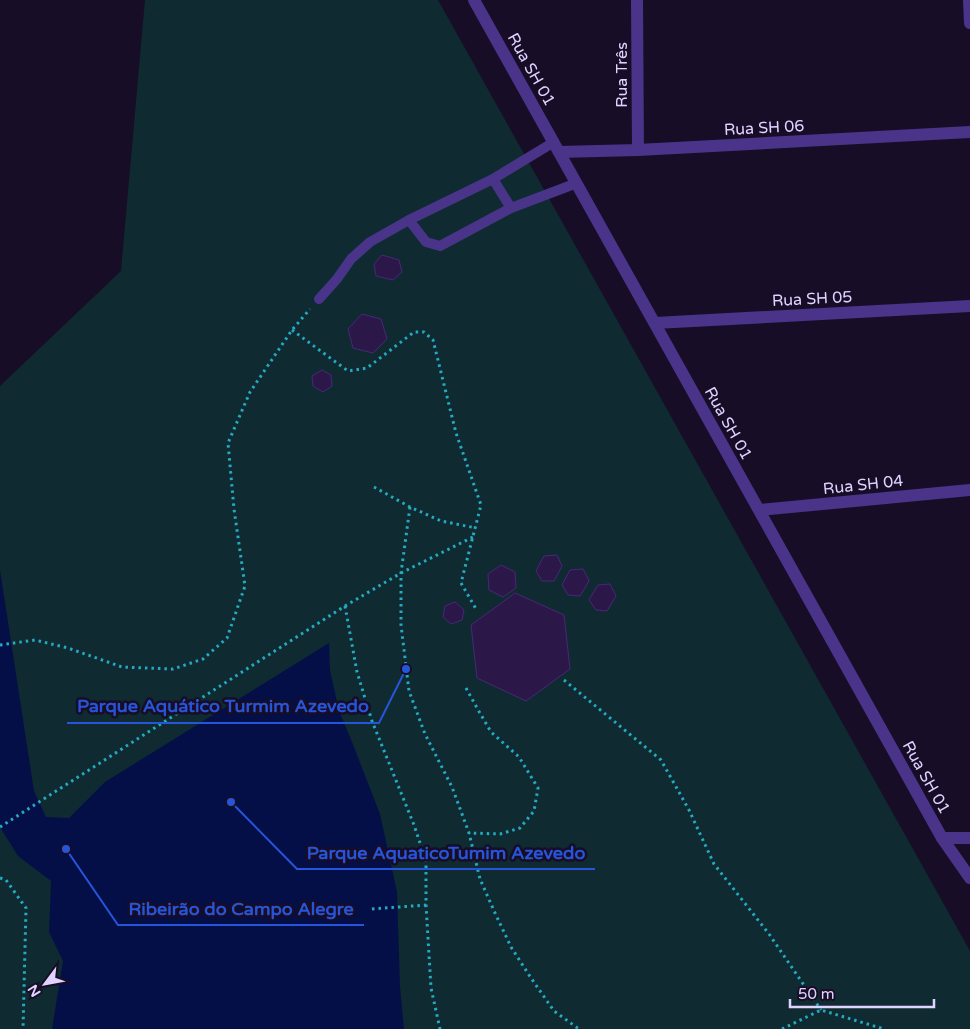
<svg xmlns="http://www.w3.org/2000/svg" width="970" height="1029" viewBox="0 0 970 1029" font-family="'Varela Round',sans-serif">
<rect width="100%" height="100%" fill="#170d27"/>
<path fill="#0f2b31" d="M145 0H438L970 951V1029H0V386L121 271Z"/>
<path fill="#050f47" d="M0 570 34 791 46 817 69 818 105 782 329 643 330 670 339 711 352 742 380 814 397 892 400 986 404 1029H52L63 961 49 932 51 881 18 856 0 827Z"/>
<g fill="#2c1749" stroke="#482778">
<path d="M382 255 399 260 402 272 393 280 376 276 374 264Z"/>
<path d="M362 314 381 319 387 339 373 353 353 348 348 329Z"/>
<path d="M322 370 331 375 332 386 323 392 313 386 312 376Z"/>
<path d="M557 555 562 566 554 581H542L536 571 544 556Z"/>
<path d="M501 565 515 572 516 588 503 597 489 590 488 574Z"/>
<path d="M583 569 589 581 580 596 568 595 562 585 570 570Z"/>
<path d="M610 584 616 596 607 611 596 610 589 600 598 585Z"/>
<path d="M515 593 564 615 570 669 526 701 477 678 471 625Z"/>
<path d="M455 602 464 610 462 620 451 624 443 617 445 606Z"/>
</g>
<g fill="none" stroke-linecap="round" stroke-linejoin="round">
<g stroke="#24aac2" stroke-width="3" stroke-dasharray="2.5 4" stroke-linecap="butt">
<path d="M292 330 348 371 367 368 414 332H424L433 340 456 433 481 505 461 583 476 609"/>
<path d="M374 487 410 507 441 521 476 528"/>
<path d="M410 507 401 573V625L409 691 425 734 452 787 469 833 480 879 495 913 511 947 531 978 554 1011 579 1029"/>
<path d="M345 606 357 672 372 721 414 825 426 861V905L431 988 440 1029"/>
<path d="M0 645 35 640 68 648 122 667 173 669 203 659 227 638 245 586 234 509 228 443 250 392 292 330 310 309"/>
<path d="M564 680 661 760 689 810 714 864 769 934 821 1010"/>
<path d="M466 688 477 708 491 732 519 757 538 788 534 811 520 828 500 834 469 833"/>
<path d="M0 827 345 606 401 573 473 537"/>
<path d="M0 878 6 880 26 908 23 1029"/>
<path d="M372 909 426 905"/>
<path d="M782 1029 821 1010 884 1029"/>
</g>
<g stroke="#49348a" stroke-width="10">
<path d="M511 208 493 179 554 142"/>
<path d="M409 220 493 179"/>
<path d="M319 299 337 279 351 259 370 242 409 220 426 242 440 246 511 208 577 183"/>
</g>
<g stroke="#49348a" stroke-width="12">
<path d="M474 0 942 838 970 878"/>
<path d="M637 0 638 150"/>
<path d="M969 0 970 23"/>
<path d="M559 152 638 150 970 132"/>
<path d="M655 323 970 306"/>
<path d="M760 510 970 490"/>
<path d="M942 838H970"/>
</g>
</g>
<g text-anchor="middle" stroke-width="5" stroke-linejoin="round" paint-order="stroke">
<g font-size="16" fill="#e1d3ff" stroke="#170d27">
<text transform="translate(532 69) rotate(61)" y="6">Rua SH 01</text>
<text transform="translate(621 75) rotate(-90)" y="6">Rua Três</text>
<text transform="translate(764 127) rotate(-3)" y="6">Rua SH 06</text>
<text transform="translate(812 298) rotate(-3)" y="6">Rua SH 05</text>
<text transform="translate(729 423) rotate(61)" y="6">Rua SH 01</text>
<text transform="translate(863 484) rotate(-6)" y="6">Rua SH 04</text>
<text transform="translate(927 777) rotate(61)" y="6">Rua SH 01</text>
</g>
</g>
<path fill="none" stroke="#2755da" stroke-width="2" d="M406 669L379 723H67M231 802L297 869H595M66 849L118 925H364"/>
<g fill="#2755da" stroke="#170d27" stroke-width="2">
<circle cx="406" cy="669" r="5"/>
<circle cx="231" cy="802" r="5"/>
<circle cx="66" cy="849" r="5"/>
</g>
<g font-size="18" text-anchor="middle" font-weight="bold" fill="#2755da" stroke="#170d27" stroke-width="5" stroke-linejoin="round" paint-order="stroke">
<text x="223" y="712">Parque Aquático Turmim Azevedo</text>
<text x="446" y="859">Parque AquaticoTumim Azevedo</text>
<text x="241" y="915">Ribeirão do Campo Alegre</text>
</g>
<g transform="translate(45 984) rotate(238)" stroke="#170d27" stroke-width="4" paint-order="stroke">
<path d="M0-4L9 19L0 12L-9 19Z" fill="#e1d3ff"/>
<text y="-8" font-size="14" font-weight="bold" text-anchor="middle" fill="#e1d3ff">N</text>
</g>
<path d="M790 999v8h144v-8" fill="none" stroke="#e1d3ff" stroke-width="2.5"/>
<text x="798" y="999" font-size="15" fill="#e1d3ff" stroke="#170d27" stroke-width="4" paint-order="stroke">50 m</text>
</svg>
